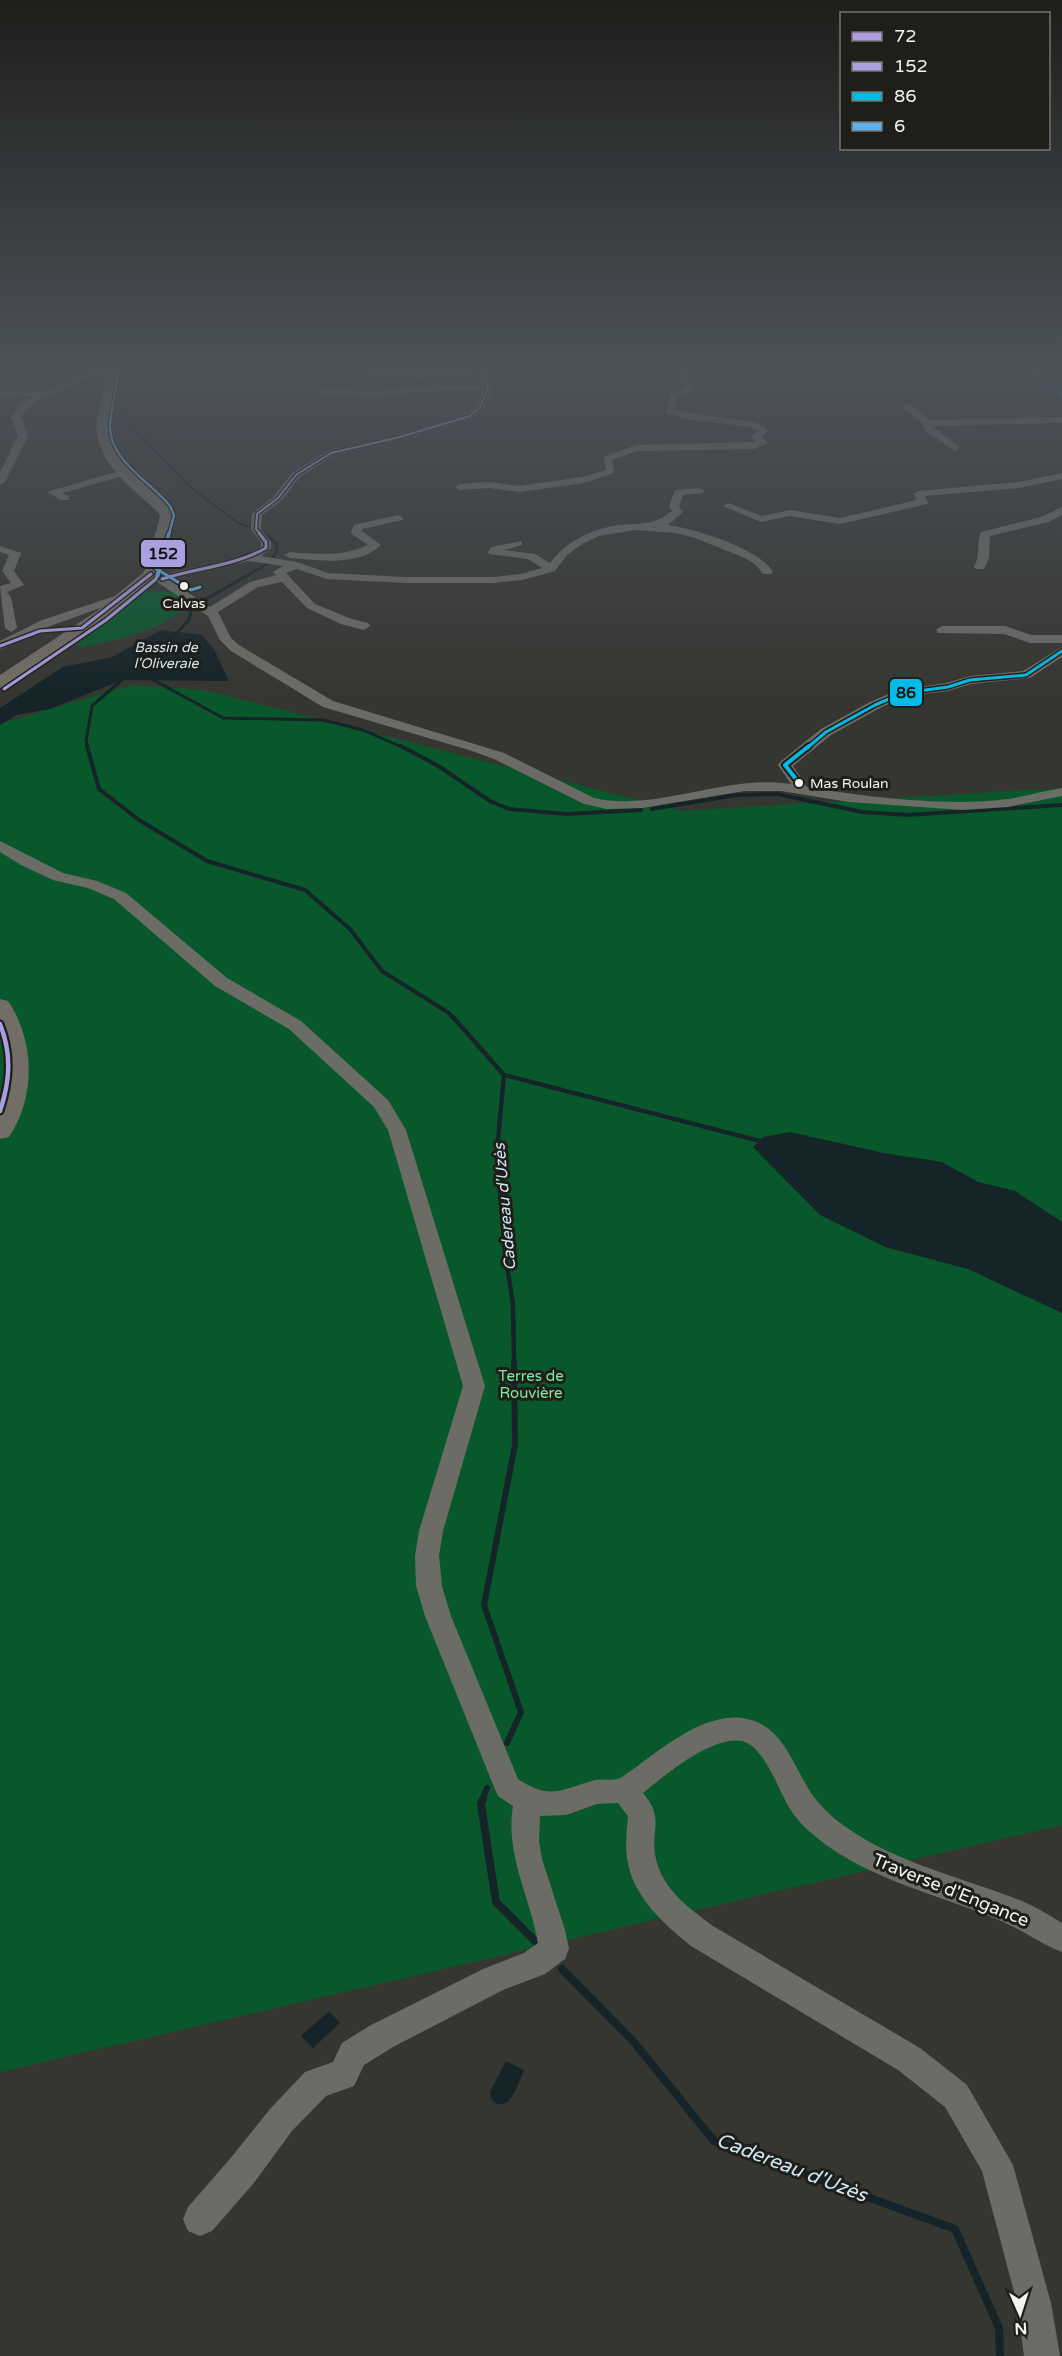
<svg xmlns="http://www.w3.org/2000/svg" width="1062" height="2356" viewBox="0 0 1062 2356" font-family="'Varela Round',sans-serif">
<rect width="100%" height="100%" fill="#363631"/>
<g fill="#09582c">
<path d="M144 591 179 592 195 603 159 625 120 639 81 647 77 644Z"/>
<path d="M131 685 204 690 681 811 1062 788V1825L0 2072V724Z"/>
</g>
<g fill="#152429">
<path d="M161 630 202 635 214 649 229 681 122 680 50 709 17 715 0 725V708L63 667 112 657Z"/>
<path d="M790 1132 884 1153 942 1162 978 1182 1015 1191 1062 1222V1313L968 1269 885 1247 820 1215 753 1147 763 1137Z"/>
<path d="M329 2011 340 2023 313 2048 301 2036Z"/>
<path d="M506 2061 524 2070C520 2079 512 2108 498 2104 492 2102 491 2098 490 2092Z"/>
</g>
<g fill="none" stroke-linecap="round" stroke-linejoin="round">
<path stroke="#152429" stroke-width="2" d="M119 365 123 417 189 486 238 523 262 530 266 534"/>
<g stroke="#152429" stroke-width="3">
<path d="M175 635 189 620 192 607 269 563 277 551 276 543 265 533"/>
<path d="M152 679 223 718 323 720 363 730 404 748"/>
<path d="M88 748 86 741 92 706 125 677"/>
</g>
<g stroke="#152429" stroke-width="4">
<path d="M87 746 99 789 139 820 207 861 305 890 350 929 382 971 449 1013 454 1019"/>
<path d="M401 746 440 767 490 801 509 809 567 814 641 810"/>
<path d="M652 809 736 795 777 794 862 812 908 815 1062 805"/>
</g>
<g stroke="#152429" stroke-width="4.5">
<path d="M453 1017 504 1075 497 1151 505 1252 513 1305 514 1363"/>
<path d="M504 1075 764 1142"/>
</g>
<g stroke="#152429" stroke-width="6">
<path d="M507 1743 521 1712 484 1605 515 1445 514 1362"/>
<path d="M482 1801 487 1788"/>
</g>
<g stroke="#152429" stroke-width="8">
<path d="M483 1799 481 1804 496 1902 535 1941"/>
<path d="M562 1969 633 2041 714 2141 955 2229 999 2328 1000 2356"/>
</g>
<g fill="#6c6c67" fill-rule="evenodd">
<path d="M110 365 114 368 172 365 111 374 107 372C84 380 33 396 21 417L28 436 5 482 0 485V472L18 436 11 417 20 403 35 396 0 397V391H46L78 376Z"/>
<path d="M334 365 420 373 482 369 483 365H491L488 377 492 388 485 407 473 418 399 440 334 455 300 477 282 500 262 515 261 529 271 542V548L261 556 297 562 328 573 406 577H494L521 574 542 568 528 559 489 554 488 552 491 547 522 541V545L504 550 535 554 550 563C567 541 591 529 619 525 641 523 653 526 672 511L669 507 675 490 699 488 704 491 703 493 683 495 679 507 683 512 668 525C695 529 759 548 773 572L771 574H763L756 565 747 559 695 538 676 533 636 530 599 536 582 544 566 556 555 571 522 580 494 583H406L327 579 297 569 286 573 315 604 349 618 368 623 370 626 364 630 341 624 307 608 282 582 258 587 218 612 231 638 239 645 333 701 504 753 594 798C659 812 725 774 791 784L778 765 780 762 821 729 870 702 898 690 946 683 970 676 1023 671 1062 647V657L1030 678 971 684 948 691 906 696 880 708 831 735 793 766 807 787C867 797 948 807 1008 799 1026 796 1044 791 1062 788V796L1008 807 963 810 849 802 781 791H745L642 808 607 809 584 804 494 759 469 750 323 707 231 651 220 640 208 616 145 574 151 571 161 576C193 564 232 566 261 547V542L251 529 252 514 274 496 292 473 328 451 394 436 467 414 476 406 482 391 413 392 379 397 319 395 318 393 322 390 379 391 413 386 483 385 480 374 420 379 341 372ZM248 561 283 566 273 572 276 575 250 582 210 607 169 580Z"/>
<path d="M670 365H678L696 389 678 396 674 410 756 423 765 427 768 431 762 437 768 443 754 449 637 451 612 460 614 473 584 483 519 492 489 488 460 490 455 487 460 484 489 482 519 486 582 477 606 470 604 457 636 445 756 442 751 437 758 431 751 427 687 419 666 413 671 392 687 388Z"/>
<path d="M819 365H830L831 367 827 370Z"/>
<path d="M1019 365H1028L1041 377 1062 390V397L1035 381Z"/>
<path d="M904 404H910L930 420 1062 417V423L932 426 958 446V450L955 451 924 430 923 424 904 408Z"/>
<path d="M126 469 130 470V474L62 493 69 496V500H61L47 492Z"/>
<path d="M1062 473V479L1019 488 925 496 928 502 927 504 840 524 790 516 761 522 723 506 728 503 762 516 790 510 840 518 917 500 913 494 918 491 1019 482Z"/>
<path d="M1062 507V515L1049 522 990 536 989 558 984 569H976L974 567C981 555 976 543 981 532L1041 517Z"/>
<path d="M398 515 403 518 402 520 362 529V531L381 545C358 567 319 560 290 558L284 555 290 552C318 554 342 557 368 545L352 534 351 532 354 525Z"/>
<path d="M0 546 21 553 14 571 24 585 7 592 11 597 17 628 11 632 5 628 0 586 11 583 2 571 9 555 0 552Z"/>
<path d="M127 592 131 593V597L50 626 0 650V641L42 620Z"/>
<path d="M942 626H1005L1031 635H1062V643H1030L1004 634 938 633 936 630Z"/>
<path d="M0 841 63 873 97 881 126 893 227 978 301 1021 388 1100 406 1130 485 1386 443 1531 439 1556 442 1586 451 1616 518 1779C551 1801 562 1789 595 1780 604 1778 615 1782 622 1777 655 1755 699 1713 742 1718 780 1723 791 1760 808 1788 815 1800 825 1810 835 1819 889 1862 959 1876 1022 1901 1036 1907 1049 1915 1062 1923V1952C1041 1944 1022 1930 1001 1921 939 1894 870 1881 816 1837 806 1829 795 1818 789 1807 778 1789 764 1746 742 1741 712 1735 665 1775 643 1793 666 1820 649 1831 656 1859 663 1890 689 1908 713 1926L920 2048 967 2085 1013 2165 1051 2303 1060 2356H1024L1017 2303 982 2171 945 2107 898 2070 691 1946C663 1923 632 1896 627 1858 625 1844 627 1829 628 1816L618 1803 597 1804 566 1815 540 1816 539 1841 542 1859 565 1930 569 1949 565 1959 545 1974 503 1990 393 2047 364 2065 354 2086 326 2096 292 2131 253 2184 212 2231 200 2236 188 2231 183 2219 188 2207 229 2160 270 2109 305 2072 333 2062 342 2043 371 2025 483 1969 524 1953 538 1943C530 1896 505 1855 513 1806L498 1796 494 1787 425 1616 416 1586 415 1556 419 1531 463 1386 388 1130 374 1107 289 1029 215 986 114 899 88 888 53 880 21 865 0 852Z"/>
</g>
<g fill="#726d66" fill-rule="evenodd">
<path d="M104 365H115C121 393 101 421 113 448 125 475 166 495 174 517L156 577 107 617 6 687 0 688V675L97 611 144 572 160 517 159 513C133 489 91 459 97 420 100 401 108 385 104 365Z"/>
<path d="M0 999 8 1001C35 1041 36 1097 9 1137L0 1139V1099L6 1069V1055L0 1032Z"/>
</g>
<g stroke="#1f1e1a" stroke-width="4.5">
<g id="bus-1-far1">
<path d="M256 529 257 514 278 498 296 475 331 453 396 438 470 416 480 407 488 388 484 377 487 365"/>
<path d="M256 529 260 534"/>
</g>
</g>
<g stroke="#1f1e1a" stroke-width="6">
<g id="bus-1">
<path d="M162 579C197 568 234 566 266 548V542L259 533"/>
<path d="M0 646 40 631 82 628 151 574"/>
</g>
</g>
<g stroke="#1f1e1a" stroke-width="4.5">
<path id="bus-2-far2" d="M117 365C119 386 111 405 110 425 109 461 150 481 170 506L174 515 169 534"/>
</g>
<g stroke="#1f1e1a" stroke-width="6">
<path id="bus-2-far1" d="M4 689 106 620 156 579 169 533"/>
</g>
<g stroke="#1f1e1a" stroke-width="9">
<path id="bus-2" d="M0 1024C12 1054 10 1081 0 1111"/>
</g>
<g stroke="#1f1e1a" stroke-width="4.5">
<path id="bus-3-far2" d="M1023 365 1038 379 1062 394"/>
</g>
<g stroke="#1f1e1a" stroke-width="6">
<path id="bus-3-far1" d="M807 748 826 732 875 705 903 693 948 687 970 680 1026 675 1062 651"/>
</g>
<g stroke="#1f1e1a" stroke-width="8">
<path id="bus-3" d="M799 783 785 765 809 746"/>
</g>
<g stroke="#1f1e1a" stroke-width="4.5">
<path id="bus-4-far1" d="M117 365C119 386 111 405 110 425 109 461 150 481 170 506L174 515 169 534"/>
</g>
<g stroke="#1f1e1a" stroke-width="6">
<g id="bus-4">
<path d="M155 568 191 590 200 587"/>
<path d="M158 576 169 533"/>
</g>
</g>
<use href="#bus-1-far1" stroke="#ac9de2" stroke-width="2"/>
<use href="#bus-1" stroke="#ac9de2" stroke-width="3"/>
<use href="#bus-2-far2" stroke="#a8a0df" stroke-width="2"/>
<use href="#bus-2-far1" stroke="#a8a0df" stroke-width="3"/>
<use href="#bus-2" stroke="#a8a0df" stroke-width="4.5"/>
<use href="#bus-3-far2" stroke="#02bce5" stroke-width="2"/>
<use href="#bus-3-far1" stroke="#02bce5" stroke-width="3"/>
<use href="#bus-3" stroke="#02bce5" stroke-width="4"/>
<use href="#bus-4-far1" stroke="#60b0ec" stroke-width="2"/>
<use href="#bus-4" stroke="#60b0ec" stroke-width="3"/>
</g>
<linearGradient id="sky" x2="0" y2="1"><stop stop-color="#1e1e1b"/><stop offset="0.53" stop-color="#4c525a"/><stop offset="1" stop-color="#4c525a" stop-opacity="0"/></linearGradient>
<rect width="1062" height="695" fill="url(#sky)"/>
<g fill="#f4f3ed" stroke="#1f1e1a" stroke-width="2">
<circle cx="184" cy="586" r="5"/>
<circle cx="799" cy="783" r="5"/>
</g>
<g text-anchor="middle" stroke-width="6" stroke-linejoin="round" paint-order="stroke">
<g font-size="14" fill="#f4f3ed" stroke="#1f1e1a">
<text x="184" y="608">Calvas</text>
<text x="810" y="788" text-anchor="start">Mas Roulan</text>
</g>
<g font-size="14" font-style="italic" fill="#cee8f2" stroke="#1f1e1a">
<text x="166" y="652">Bassin de<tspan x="166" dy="16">l'Oliveraie</tspan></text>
</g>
<g font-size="15" fill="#7dec9c" stroke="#1f1e1a">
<text x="531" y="1381">Terres de<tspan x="531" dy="17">Rouvière</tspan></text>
</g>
<g font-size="16" font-style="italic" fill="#cee8f2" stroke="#1f1e1a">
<text transform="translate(504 1207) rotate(-95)" y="6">Cadereau d'Uzès</text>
</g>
<g font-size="18" fill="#f4f3ed" stroke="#1f1e1a">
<text transform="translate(951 1890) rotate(22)" y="6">Traverse d'Engance</text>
</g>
<g font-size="20" font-style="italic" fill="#cee8f2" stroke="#1f1e1a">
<text transform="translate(792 2167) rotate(21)" y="7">Cadereau d'Uzès</text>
</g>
</g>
<g stroke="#1f1e1a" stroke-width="2">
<rect x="140" y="539" width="46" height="29" rx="6" fill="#a8a0df"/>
<rect x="889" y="678" width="34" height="29" rx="6" fill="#02bce5"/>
</g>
<g font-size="16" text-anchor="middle" font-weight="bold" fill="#111">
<text x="163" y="559">152</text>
<text x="906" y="698">86</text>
</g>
<rect x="840" y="12" width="210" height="138" fill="#1f1e1a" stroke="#74736e" stroke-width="1.5"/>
<rect x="852" y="32" width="30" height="9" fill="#ac9de2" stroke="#74736e" stroke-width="1.5"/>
<text x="894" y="42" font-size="18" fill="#f4f3ed">72</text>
<rect x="852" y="62" width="30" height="9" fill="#a8a0df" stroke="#74736e" stroke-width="1.5"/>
<text x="894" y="72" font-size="18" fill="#f4f3ed">152</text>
<rect x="852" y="92" width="30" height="9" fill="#02bce5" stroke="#74736e" stroke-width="1.5"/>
<text x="894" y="102" font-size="18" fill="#f4f3ed">86</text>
<rect x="852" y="122" width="30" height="9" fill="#60b0ec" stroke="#74736e" stroke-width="1.5"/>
<text x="894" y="132" font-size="18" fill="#f4f3ed">6</text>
<g transform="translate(1020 2314) rotate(177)" stroke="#1f1e1a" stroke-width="4.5" paint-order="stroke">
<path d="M0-4.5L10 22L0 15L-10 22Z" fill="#f4f3ed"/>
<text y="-9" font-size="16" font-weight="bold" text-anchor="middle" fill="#f4f3ed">N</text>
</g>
</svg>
